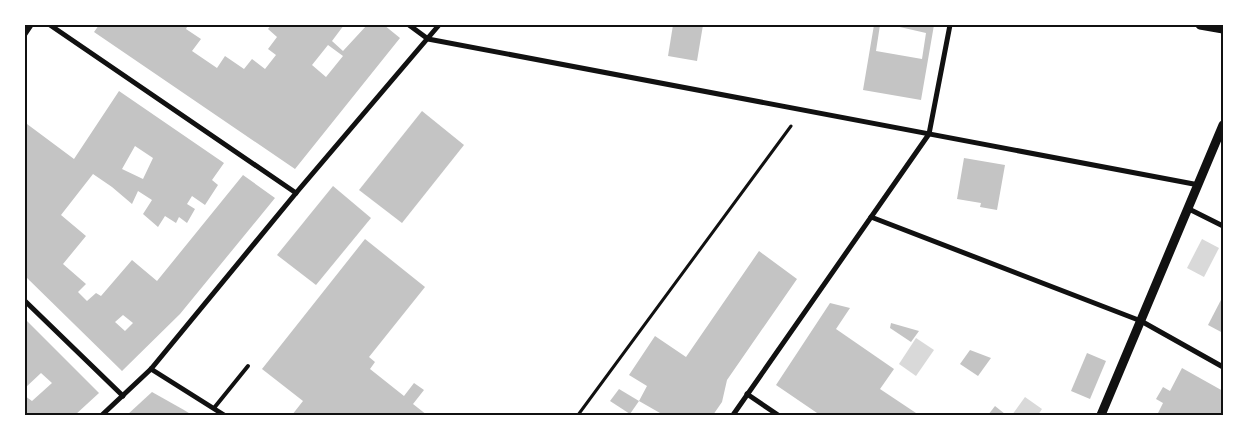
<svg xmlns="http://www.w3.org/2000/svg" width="1248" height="440" viewBox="0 0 1248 440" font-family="'PT Sans',sans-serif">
<rect width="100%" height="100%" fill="#fff"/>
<g fill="#d9d9d9">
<path d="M1202 239 1219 248 1204 277 1187 268Z"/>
<path d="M916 338 934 350 916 376 899 364Z"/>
<path d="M1025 397 1042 409 1038 415H1012Z"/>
</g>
<g fill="#c4c4c4" fill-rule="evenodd">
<path d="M99 25H188L186 29 201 39 192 51 217 68 225 56 244 69 252 59 265 69 276 55 268 49 277 37 268 29 271 25H344L332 41 343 51 367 25H384L400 38 295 169 94 32ZM328 45 343 56 326 77 312 65Z"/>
<path d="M673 25H703L697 61 668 56Z"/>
<path d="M874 25H880L876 51 922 59 926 33 891 25H934L921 100 863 90Z"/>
<path d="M119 91 224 163 212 180 218 185 205 205 192 196 187 204 195 209 187 223 179 217 176 223 165 216 158 227 143 214 152 200 138 191 132 204 112 187 93 174 61 215 86 236 63 264 86 284 78 292 87 301 96 293 101 296 132 260 157 281 243 175 275 198 180 314 122 371 25 276V127L27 124 74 159ZM135 146 153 158 143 179 122 169ZM123 315 133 323 125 331 115 322Z"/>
<path d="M422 111 464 145 402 223 359 190Z"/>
<path d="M964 158 1005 165 997 210 980 207 981 203 957 199Z"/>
<path d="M333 186 371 218 316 285 277 255Z"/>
<path d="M365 239 425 287 369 357 375 362 370 369 404 396 414 383 424 390 413 404 427 415H292L303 401 262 369Z"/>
<path d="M759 251 797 279 727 380 722 402 713 415H658L660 413 639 401 647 386 629 375 655 336 686 357Z"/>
<path d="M1223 296V333L1208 325Z"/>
<path d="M830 303 850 308 836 329 894 369 880 389 919 415H820L776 385Z"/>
<path d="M25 319 99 393 75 415H25V396L32 401 52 383 41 373 25 388Z"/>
<path d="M891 323 919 331 911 342 890 328Z"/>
<path d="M970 350 991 358 978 376 960 364Z"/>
<path d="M1087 353 1106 361 1090 399 1071 391Z"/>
<path d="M1182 368 1223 391V415H1157L1163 403 1156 399 1163 387 1170 391Z"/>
<path d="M619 389 639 401 630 414 610 401Z"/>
<path d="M152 392 184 410 192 415H127Z"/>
<path d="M995 406 1005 414V415H988Z"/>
</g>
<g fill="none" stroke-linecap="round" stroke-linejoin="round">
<path stroke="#111" stroke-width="3" d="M578 415 791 126"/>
<path stroke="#111" stroke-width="4" d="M214 408 248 366"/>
<g stroke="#111" stroke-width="5">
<path d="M50 25 296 193"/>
<path d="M409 25 428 39 1199 185"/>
<path d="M25 34 31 25"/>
<path d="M1189 209 1223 226"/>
<path d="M871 217 1141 321 1223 367"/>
<path d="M25 301 123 396"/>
<path d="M151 369 224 415"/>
<path d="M747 394 778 415"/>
<path d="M102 415 151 369 296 193 439 25"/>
<path d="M733 415 929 134 950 25"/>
</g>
<g stroke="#111" stroke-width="9">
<path d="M1200 25 1223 29"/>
<path d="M1101 415 1223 125"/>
</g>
</g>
<rect width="1248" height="440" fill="none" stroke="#ffffff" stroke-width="52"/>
<rect x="26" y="26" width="1196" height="388" fill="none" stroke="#111" stroke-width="2"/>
</svg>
